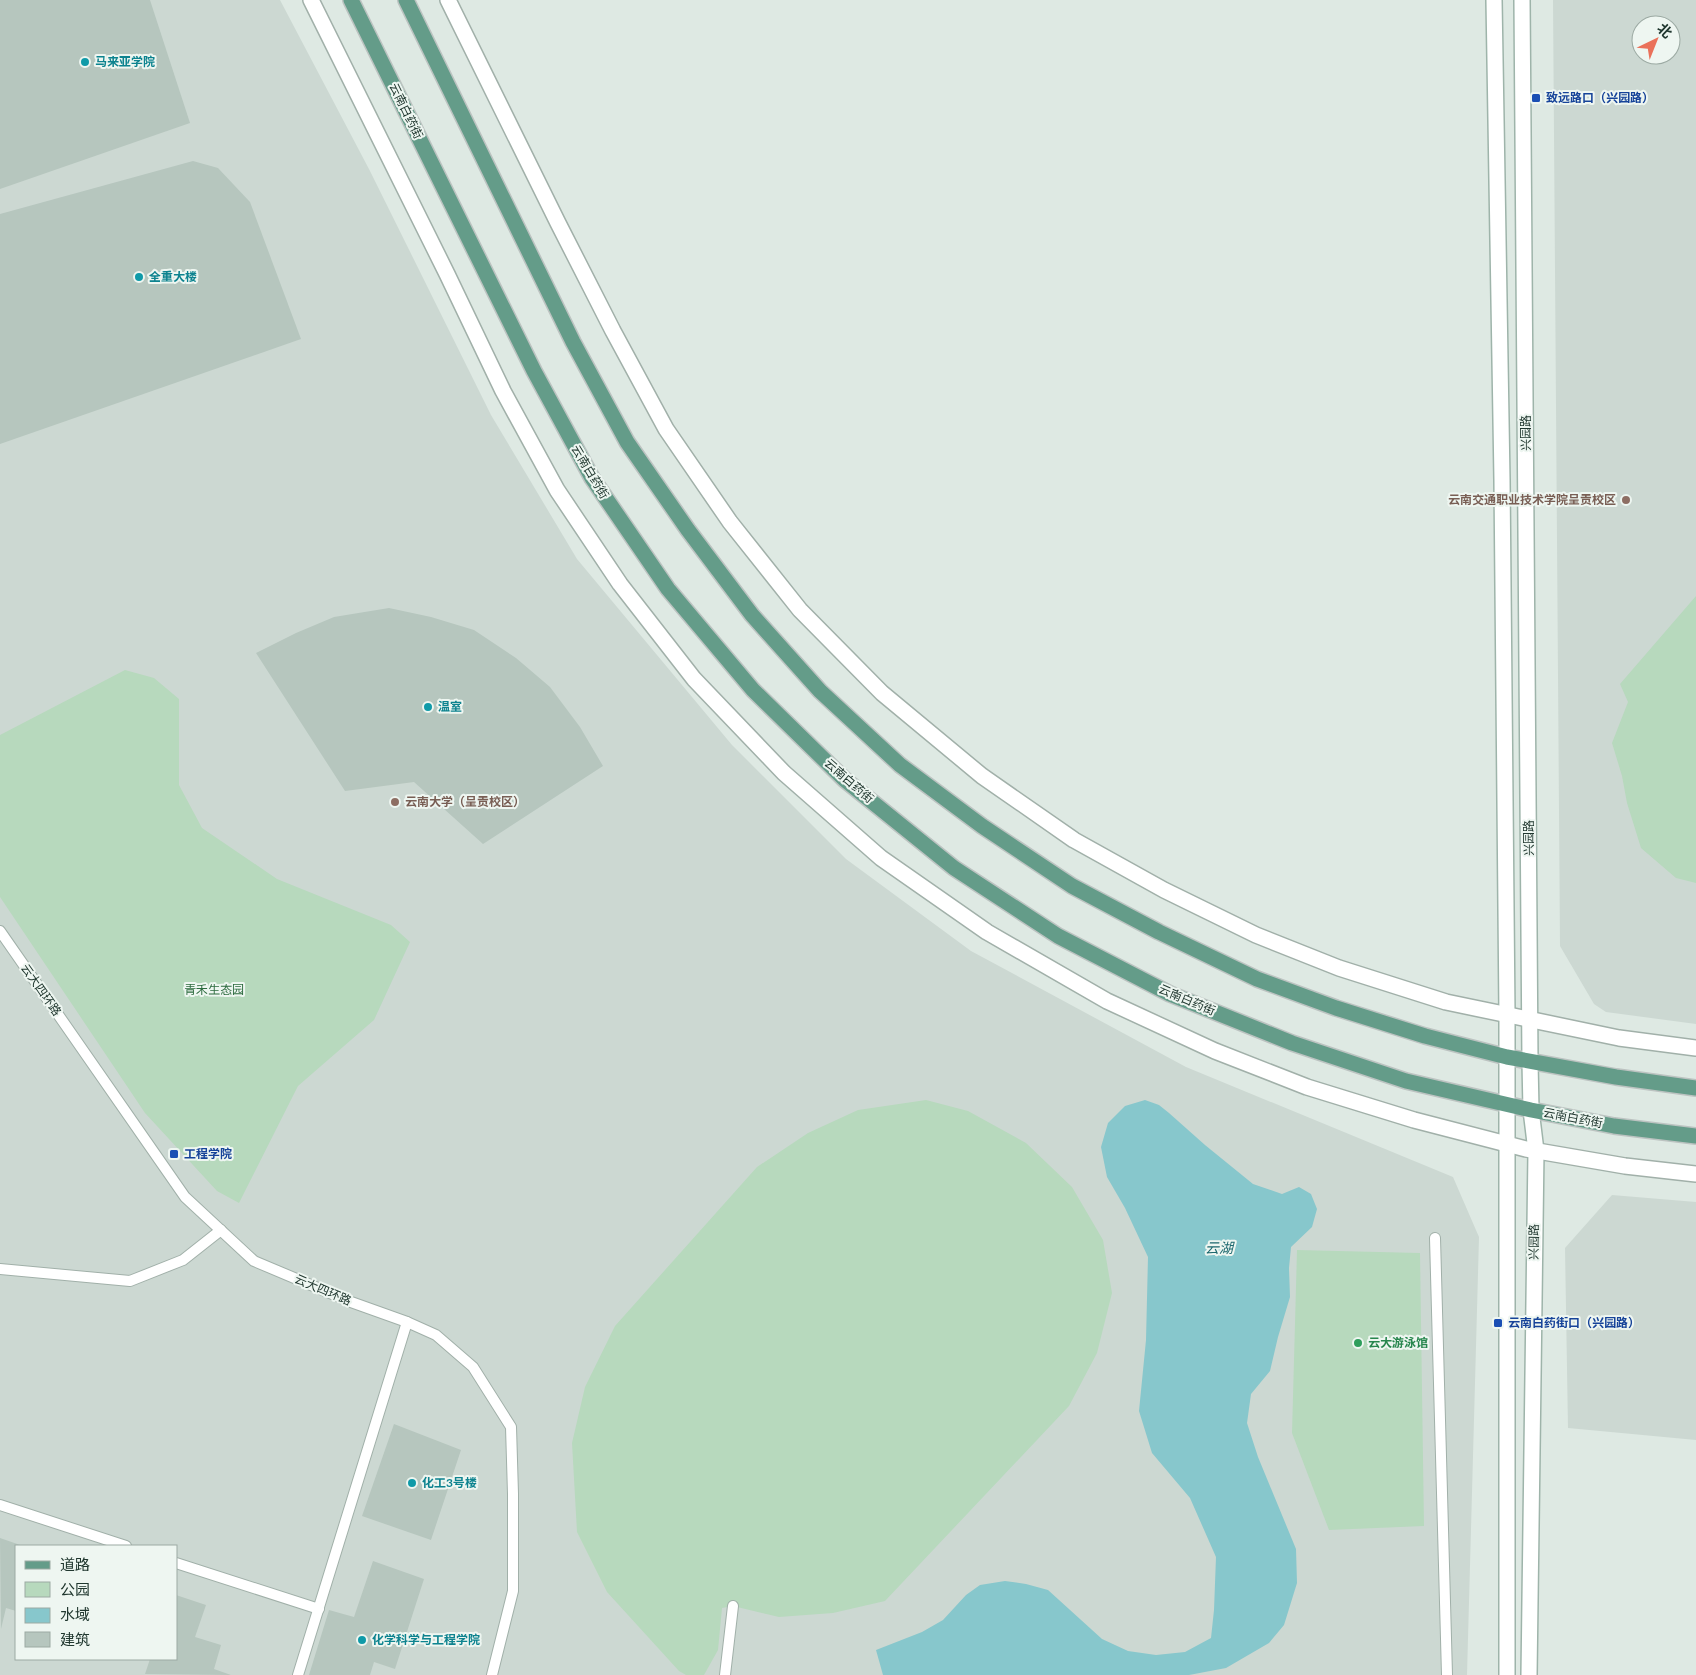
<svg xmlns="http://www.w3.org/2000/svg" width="1696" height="1675" viewBox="0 0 1696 1675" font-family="Lato,'Noto Sans SC',sans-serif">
<rect width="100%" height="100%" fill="#dee9e3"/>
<g fill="#ccd8d2" fill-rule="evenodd">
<path d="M0 0H280L370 171 491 415 577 559 732 745 846 859 971 951 1186 1067 1453 1177 1479 1237 1467 1675H0ZM16 1546H176V1659H16Z"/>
<path d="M1553 0H1696V1024L1606 1012 1594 1004 1560 946ZM1641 25H1671V55H1641Z"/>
<path d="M1612 1195 1696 1202V1440L1568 1428 1565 1248Z"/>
</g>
<g fill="#b7d9bd">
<path d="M1696 596V883L1676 878 1641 848 1627 803 1622 776 1612 743 1628 702 1620 684Z"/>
<path d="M125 670 154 678 179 699V785L202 828 277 879 391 925 410 942 374 1020 298 1086 239 1203 217 1191 145 1113 0 897V735Z"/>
<path d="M926 1100 968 1111 1026 1143 1072 1187 1103 1240 1112 1293 1097 1353 1069 1406 885 1601 833 1613 779 1617 733 1606 722 1608 718 1650 704 1675H686L679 1671 607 1592 577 1532 572 1443 585 1387 615 1326 757 1167 808 1133 858 1110Z"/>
<path d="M1297 1250 1420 1253 1424 1526 1329 1530 1292 1433Z"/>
</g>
<path fill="#87c7cc" d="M1145 1100 1159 1105 1169 1113 1205 1145 1253 1184 1282 1194 1299 1187 1311 1194 1317 1209 1312 1227 1291 1247 1289 1268 1290 1297 1278 1337 1270 1371 1251 1394 1247 1423 1258 1457 1296 1549 1297 1583 1284 1625 1269 1643 1226 1668 1189 1675H883L876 1650 922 1632 943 1620 966 1595 980 1585 1005 1581 1026 1584 1048 1590 1102 1639 1128 1651 1156 1655 1185 1652 1211 1638 1214 1610 1216 1557 1190 1498 1152 1453 1139 1411 1146 1340 1148 1257 1125 1208 1107 1177 1101 1147 1108 1123 1125 1106Z"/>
<g fill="#b6c6be">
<path d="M0 0H150L190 123 0 189Z"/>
<path d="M193 161 218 168 250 202 301 339 0 444V214Z"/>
<path d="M389 608 431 617 474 630 516 658 550 687 580 727 603 766 483 844 414 782 345 791 256 653 296 633 334 617Z"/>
<path d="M394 1424 461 1450 431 1540 362 1516Z"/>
<path d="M0 1538 23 1546H16V1611L6 1608 1 1629Z"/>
<path d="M373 1561 424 1579 395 1669 374 1662 370 1675H309L329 1610 354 1617Z"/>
<path d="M176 1595 206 1605 195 1637 221 1645 214 1669 231 1675 145 1674 150 1659H176Z"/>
</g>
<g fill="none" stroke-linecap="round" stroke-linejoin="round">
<g stroke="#a1b0a9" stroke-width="12">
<g id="service">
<path d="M0 931 185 1197 254 1261 351 1302 407 1322 436 1335 473 1367 511 1427 513 1494V1591L492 1675"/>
<path d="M1435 1238 1447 1675"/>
<path d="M0 1269 130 1281 183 1260 221 1230"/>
<path d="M0 1505 126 1546"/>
<path d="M176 1563 319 1609"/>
<path d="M298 1675 407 1322"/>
<path d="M725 1675 733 1606"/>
</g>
</g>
<g stroke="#a1b0a9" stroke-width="18">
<g id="minor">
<path d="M311 0 447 274 503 391 557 490 620 584 694 679 784 773 881 858 987 932 1107 1001 1215 1051 1307 1087 1414 1120 1526 1149 1625 1166 1696 1174"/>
<path d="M448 0 558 223 613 331 666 429 730 522 800 610 882 693 982 776 1074 840 1164 890 1256 935 1339 968 1446 1002 1619 1038 1696 1048"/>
</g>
</g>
<g stroke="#9eb4aa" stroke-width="18">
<g id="secondary">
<path d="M1494 0 1502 480 1507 1015V1675"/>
<path d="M1522 0 1530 1062 1531 1110 1536 1151 1529 1675"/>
</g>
</g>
<g stroke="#bcc3c1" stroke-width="18">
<g id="primary">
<path d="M351 0 534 371 592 478 668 589 753 690 845 780 954 868 1058 936 1170 994 1292 1043 1406 1081 1531 1110 1614 1126 1696 1136"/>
<path d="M406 0 573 342 627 442 688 530 752 615 820 691 900 765 982 826 1072 886 1159 932 1257 979 1336 1008 1425 1036 1507 1057 1616 1077 1696 1088"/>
</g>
</g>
<use href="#service" stroke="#fff" stroke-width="10"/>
<use href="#minor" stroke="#fff" stroke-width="15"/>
<use href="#secondary" stroke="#fff" stroke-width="15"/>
<use href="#primary" stroke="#649c89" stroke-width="15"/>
</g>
<g fill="#0f9aa8" stroke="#eef6f1" stroke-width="2">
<circle cx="85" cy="62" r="5"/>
<circle cx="139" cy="277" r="5"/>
<circle cx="428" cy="707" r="5"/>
<circle cx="412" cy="1483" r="5"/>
<circle cx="362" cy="1640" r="5"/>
</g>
<g fill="#1a4fb4" stroke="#eef6f1" stroke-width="2">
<rect x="1531" y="93" width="10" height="10" rx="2.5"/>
<rect x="169" y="1149" width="10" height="10" rx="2.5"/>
<rect x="1493" y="1318" width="10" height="10" rx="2.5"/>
</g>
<g fill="#8d6e63" stroke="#eef6f1" stroke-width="2">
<circle cx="1626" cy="500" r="5"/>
<circle cx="395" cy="802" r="5"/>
</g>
<circle fill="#2e9e5b" stroke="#eef6f1" stroke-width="2" cx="1358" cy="1343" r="5"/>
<g text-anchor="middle" stroke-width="4" stroke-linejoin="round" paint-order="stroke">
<g font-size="12" font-weight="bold" fill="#0d838f" stroke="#eef6f1" text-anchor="start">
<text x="95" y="66">马来亚学院</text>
<text x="149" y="281">全重大楼</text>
<text x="438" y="711">温室</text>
<text x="422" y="1487">化工3号楼</text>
<text x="372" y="1644">化学科学与工程学院</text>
</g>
<g font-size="12" font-weight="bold" fill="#164399" stroke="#eef6f1" text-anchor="start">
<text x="1546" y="102">致远路口（兴园路）</text>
<text x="184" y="1158">工程学院</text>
<text x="1508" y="1327">云南白药街口（兴园路）</text>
</g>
<g font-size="12" fill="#20372f" stroke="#eef6f1">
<text transform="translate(406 111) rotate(64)" y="4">云南白药街</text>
<text transform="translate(1526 433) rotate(-90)" y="4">兴园路</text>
<text transform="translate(590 472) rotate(59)" y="4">云南白药街</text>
<text transform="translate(849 781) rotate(41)" y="4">云南白药街</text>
<text transform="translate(1529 838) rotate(-90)" y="4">兴园路</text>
<text transform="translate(41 990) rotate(55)" y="4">云大四环路</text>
<text transform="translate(1187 1000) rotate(23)" y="4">云南白药街</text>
<text transform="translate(1573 1118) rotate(11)" y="4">云南白药街</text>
<text transform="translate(1534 1242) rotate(-89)" y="4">兴园路</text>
<text transform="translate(323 1290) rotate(23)" y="4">云大四环路</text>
</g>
<g font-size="12" font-weight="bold" fill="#785e54" stroke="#eef6f1" text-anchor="end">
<text x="1616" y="504">云南交通职业技术学院呈贡校区</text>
<text x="405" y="806" text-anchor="start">云南大学（呈贡校区）</text>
</g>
<g font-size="12" fill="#2d6b3f" stroke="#eef6f1">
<text x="214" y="994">青禾生态园</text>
</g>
<g font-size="12" font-weight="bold" fill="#27864d" stroke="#eef6f1" text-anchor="start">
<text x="1368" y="1347">云大游泳馆</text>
</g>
<g font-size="14" font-style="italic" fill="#1e696f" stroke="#eef6f1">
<text x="1219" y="1253">云湖</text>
</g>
</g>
<rect x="15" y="1545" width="162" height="115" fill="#eef6f1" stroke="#9caaa3"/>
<rect x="25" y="1561" width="25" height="8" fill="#649c89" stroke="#9caaa3"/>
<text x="60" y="1570" font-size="15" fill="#20372f">道路</text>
<rect x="25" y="1582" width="25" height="15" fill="#b7d9bd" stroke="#9caaa3"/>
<text x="60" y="1595" font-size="15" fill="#20372f">公园</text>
<rect x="25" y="1608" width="25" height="15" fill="#87c7cc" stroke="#9caaa3"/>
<text x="60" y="1620" font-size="15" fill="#20372f">水域</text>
<rect x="25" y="1632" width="25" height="15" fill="#b6c6be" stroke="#9caaa3"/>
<text x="60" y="1645" font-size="15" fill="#20372f">建筑</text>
<g transform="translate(1656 40) rotate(43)"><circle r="24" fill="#eef6f1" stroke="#9caaa3"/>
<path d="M0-4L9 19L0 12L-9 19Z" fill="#ea715a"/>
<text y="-8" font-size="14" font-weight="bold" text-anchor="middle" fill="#20372f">北</text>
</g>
</svg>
